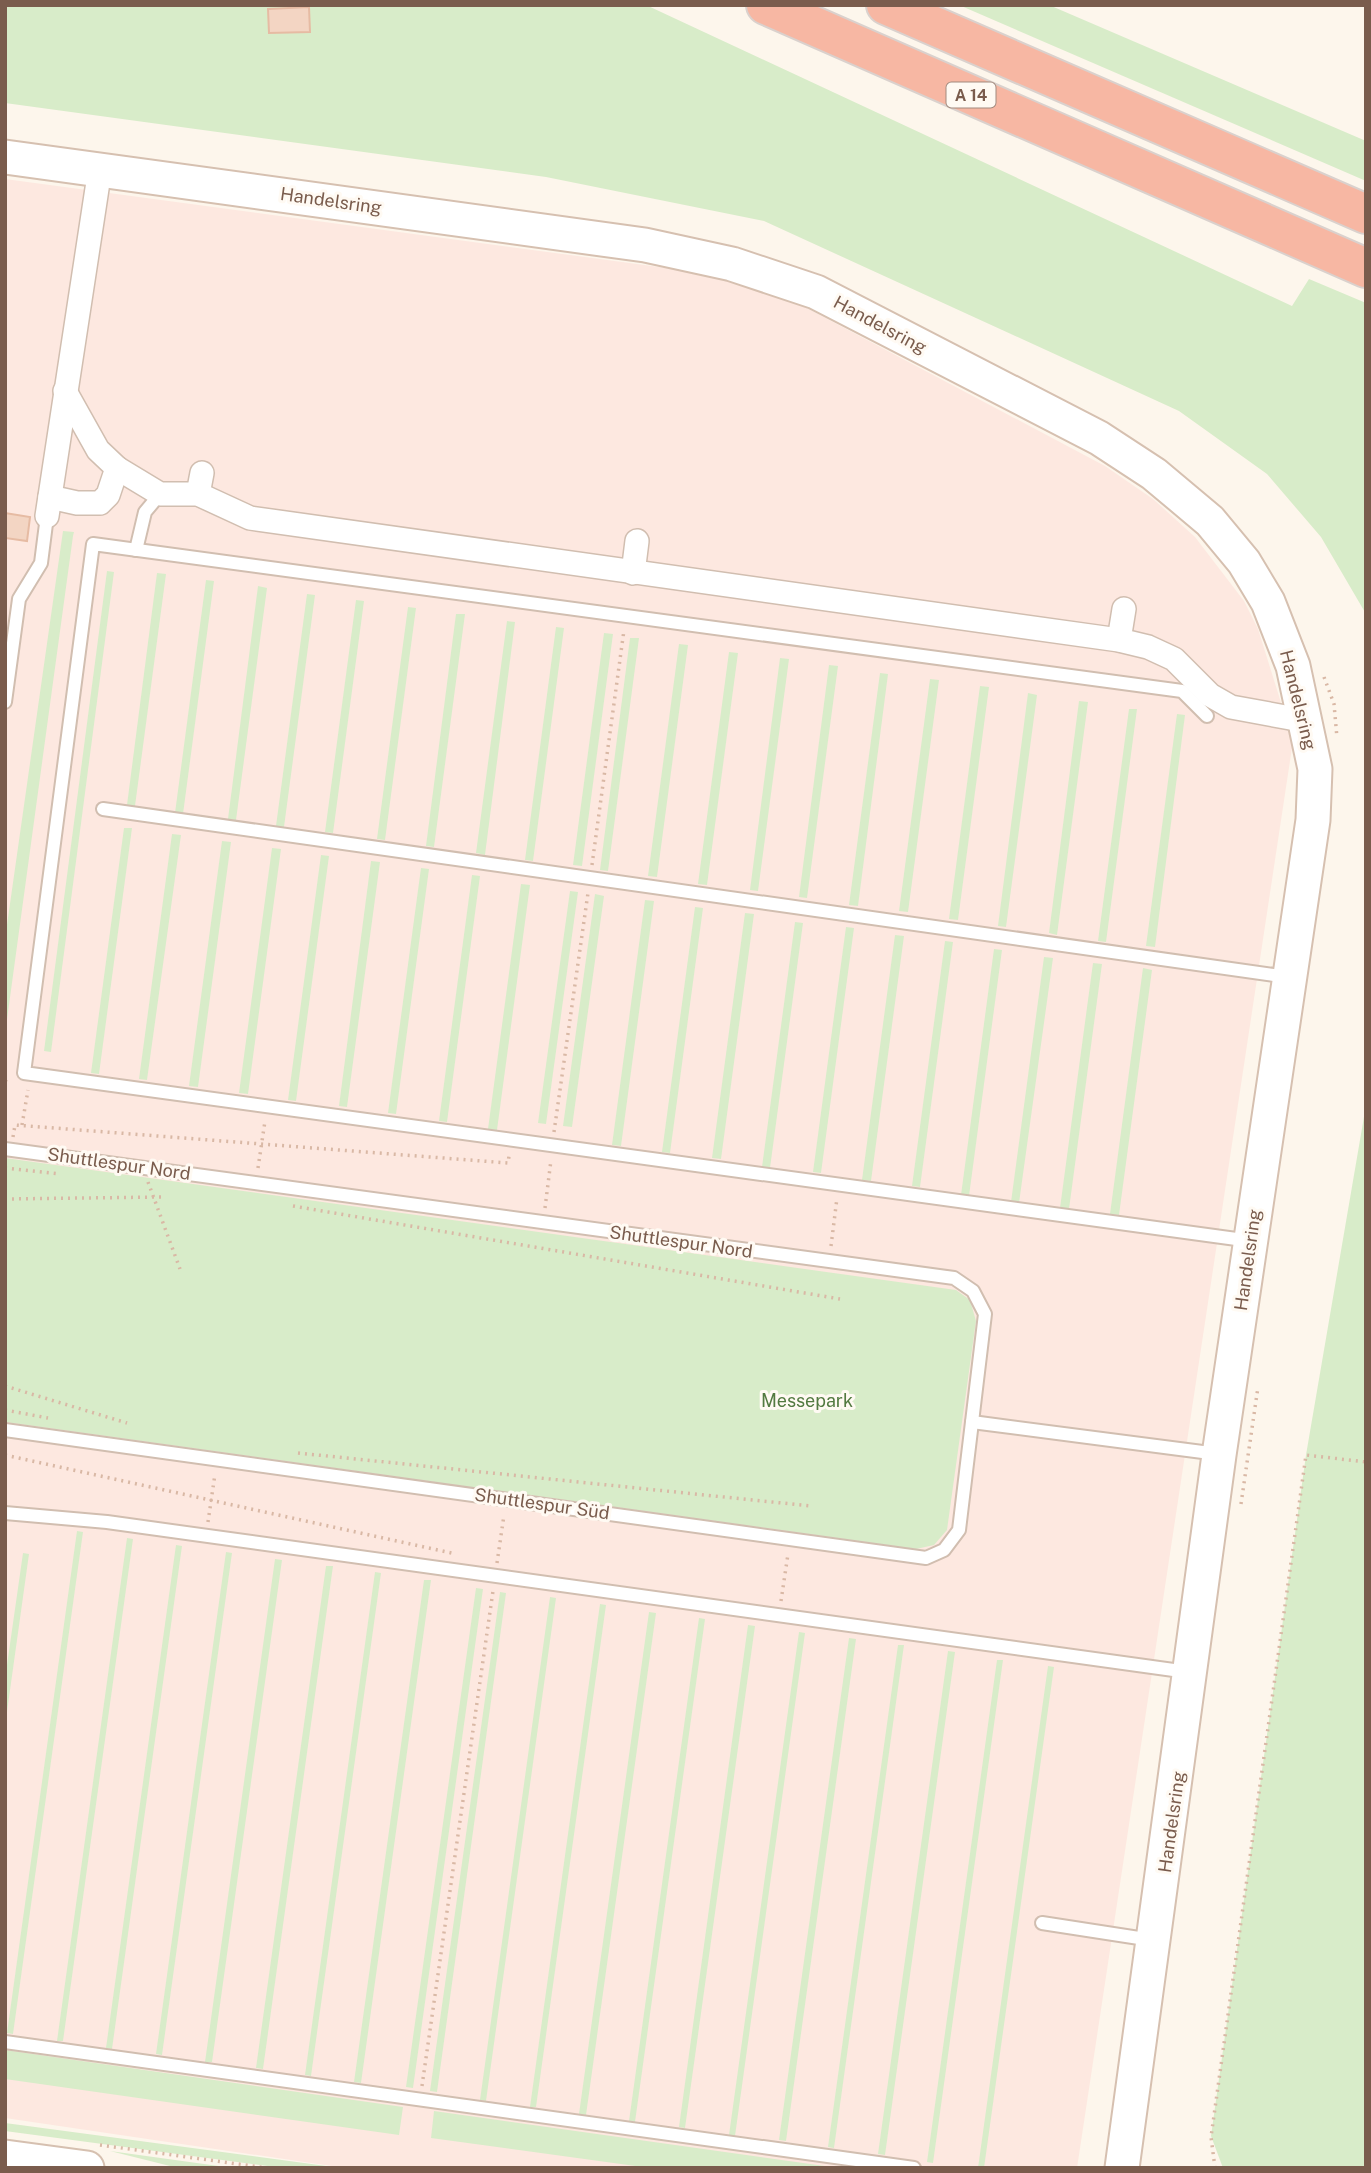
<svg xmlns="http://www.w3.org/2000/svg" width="1371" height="2173" viewBox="0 0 1371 2173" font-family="'Public Sans',sans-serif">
<rect width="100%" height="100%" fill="#fdf6ec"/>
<path fill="#fde8e0" d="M5 179 674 269 740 284 803 306 1105 466 1153 499 1195 537 1244 601 1258 629 1293 741 1077 2168H345L5 2118Z"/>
<g fill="#d8ecc9">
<path d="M5 5H646L1292 306 1309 279 1366 303V614L1321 537 1267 474 1179 411 764 221 546 177 5 103Z"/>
<path d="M959 5H1049L1366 141V181Z"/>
<path d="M63 531 74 532 73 536 5 1034V939Z"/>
<path d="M107 571 114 572 51 1052 44 1051Z"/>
<path d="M157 573 166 574 135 806 127 805Z"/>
<path d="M206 580 214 581 183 814 175 813Z"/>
<path d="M258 586 267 588 236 820 228 819Z"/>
<path d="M307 594 315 595 284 827 276 826Z"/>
<path d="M356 600 364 601 333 833 325 832Z"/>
<path d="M408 607 416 608 385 840 377 839Z"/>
<path d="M456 614H465L434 847 426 846Z"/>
<path d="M507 621 515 622 485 855 476 853Z"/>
<path d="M556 627 564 628 533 861 525 860Z"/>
<path d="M604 633 613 634 582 866 573 865Z"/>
<path d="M630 638H639L608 871 600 870Z"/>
<path d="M679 644 688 645 657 877 648 876Z"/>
<path d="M729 652 738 653 707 885 698 884Z"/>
<path d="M780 658 789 659 758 891 750 890Z"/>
<path d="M829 665 838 666 807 898 799 897Z"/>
<path d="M880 673 888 674 858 906 849 905Z"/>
<path d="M930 679 939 680 908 912 899 911Z"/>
<path d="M980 686 989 687 958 920 949 919Z"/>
<path d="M1028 693 1037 695 1006 927 998 926Z"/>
<path d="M1079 701 1088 702 1057 935 1049 933Z"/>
<path d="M1129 709H1137L1106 942 1098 941Z"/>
<path d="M1177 714 1185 715 1155 947 1146 946Z"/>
<path d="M124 828H132L99 1074 91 1073Z"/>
<path d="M172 834 181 835 147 1080 139 1079Z"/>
<path d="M222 841 231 842 198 1087 189 1086Z"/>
<path d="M272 848 281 849 248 1094 239 1093Z"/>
<path d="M321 855 329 856 296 1101 288 1100Z"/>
<path d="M371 861 380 862 347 1107 339 1106Z"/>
<path d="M421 868 429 869 396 1114 388 1113Z"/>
<path d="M472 875 480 876 447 1122 439 1121Z"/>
<path d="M521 884 530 885 497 1130 488 1129Z"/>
<path d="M570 891 578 892 546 1124 538 1123Z"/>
<path d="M595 894 604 896 572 1127 563 1126Z"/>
<path d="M645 900 654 901 621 1146 612 1145Z"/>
<path d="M695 907 703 908 670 1153 662 1152Z"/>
<path d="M745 913 754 914 721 1159 712 1158Z"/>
<path d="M795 922 803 923 770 1168 762 1167Z"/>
<path d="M846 927 854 928 821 1173 813 1172Z"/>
<path d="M895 935 904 936 871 1181 862 1180Z"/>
<path d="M945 941 953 942 920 1187 912 1186Z"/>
<path d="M994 949 1002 950 969 1196 961 1195Z"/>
<path d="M1044 957 1053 958 1019 1203 1011 1202Z"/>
<path d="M1093 963 1102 964 1069 1209 1060 1208Z"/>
<path d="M1143 968 1152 970 1119 1215 1110 1214Z"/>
<path d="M1366 1105V2168H1223L1211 2136 1306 1455Z"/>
<path d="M5 1158 956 1290 970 1300 976 1321 947 1530 934 1545 916 1549 5 1422Z"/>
<path d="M77 1531 83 1532 13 2034 7 2033Z"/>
<path d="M127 1538 133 1539 63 2041H57Z"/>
<path d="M176 1545 182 1546 112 2049 106 2048Z"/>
<path d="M226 1552 232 1553 162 2055 156 2054Z"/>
<path d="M23 1553 29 1554 5 1726V1679Z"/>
<path d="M275 1559 282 1560 212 2062H205Z"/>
<path d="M326 1566H333L263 2069 256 2068Z"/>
<path d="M375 1572 381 1573 311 2076 305 2075Z"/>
<path d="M424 1580H431L361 2083 354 2082Z"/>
<path d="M476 1588 483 1589 413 2088 406 2087Z"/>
<path d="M500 1592 506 1593 437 2092 430 2091Z"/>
<path d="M550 1597 556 1598 486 2101 480 2100Z"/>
<path d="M600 1604 606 1605 536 2107H530Z"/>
<path d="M649 1612 656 1613 586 2115 579 2114Z"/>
<path d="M699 1618 705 1619 635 2122 629 2121Z"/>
<path d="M748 1625 755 1626 685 2128 679 2127Z"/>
<path d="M799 1632 805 1633 735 2136 729 2135Z"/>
<path d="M849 1638 856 1639 786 2141 779 2140Z"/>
<path d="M898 1645H904L834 2148 828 2147Z"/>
<path d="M948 1651 955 1652 885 2155 878 2154Z"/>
<path d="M997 1660H1003L933 2163 927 2162Z"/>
<path d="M1048 1666 1054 1667 984 2168H978Z"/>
<path d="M5 2050 403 2107 399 2135 5 2079Z"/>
<path d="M434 2111 839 2168H650L431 2138Z"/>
<path d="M5 2123 341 2168H283L5 2131Z"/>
<path d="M110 2151 233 2168H178Z"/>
</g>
<g fill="#f3d5c3" stroke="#e6bba3" stroke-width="2">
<path d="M309 7 310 32 269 33 268 9Z"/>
<path d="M5 513 30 517 27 541 5 538Z"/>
</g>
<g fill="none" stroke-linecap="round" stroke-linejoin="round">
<g stroke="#d1beb0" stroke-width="16">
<g id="service">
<path d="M136 550 145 512 160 494"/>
<path d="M5 702 19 599 41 563 47 516"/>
<path d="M1207 716 1182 691 93 544 24 1073 1251 1241"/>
<path d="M103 809 1288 977"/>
<path d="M5 1149 954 1278 973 1291 985 1314 959 1530 944 1550 926 1558 5 1430"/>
<path d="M972 1422 1218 1454"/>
<path d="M5 1513 107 1522 1188 1672"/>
<path d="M1042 1923 1152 1940"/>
<path d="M5 2042 914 2168"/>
</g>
</g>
<g stroke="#d1beb0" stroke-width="26">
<g id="minor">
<path d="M117 468 160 494H198L250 518 1119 640 1148 647 1174 659 1210 695 1231 707 1307 721"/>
<path d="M198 494 202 473"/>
<path d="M50 497 77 503H100L108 495 117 468 98 450 65 391"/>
<path d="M47 516 100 169"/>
<path d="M633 573 637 541"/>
<path d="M1119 640 1124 609"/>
</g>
</g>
<g stroke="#d6c0b0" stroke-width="37">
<g id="secondary">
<path d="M5 157 645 245 732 264 816 292 1099 438 1154 474 1210 521 1244 562 1268 602 1293 666 1315 769 1313 820 1219 1455 1122 2168"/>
<path d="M5 2157 87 2168"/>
</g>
</g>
<g stroke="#dad1cd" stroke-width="42">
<g id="motorway">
<path d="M766 5 1366 268"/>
<path d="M886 5 1366 214"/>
</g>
</g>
<g stroke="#d9b8a5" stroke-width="3.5" stroke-dasharray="2 5" stroke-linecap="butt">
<path d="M1324 677 1334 704 1337 738"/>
<path d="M592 865 624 630"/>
<path d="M5 1088 6 1080 10 1078"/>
<path d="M22 1125 28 1090"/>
<path d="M554 1132 588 893"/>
<path d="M13 1137 15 1125 508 1163 509 1156"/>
<path d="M5 1168 60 1174"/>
<path d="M258 1168 265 1121"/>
<path d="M148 1182 180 1269"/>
<path d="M5 1199 161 1197"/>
<path d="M293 1206 840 1299"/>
<path d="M545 1208 551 1160"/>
<path d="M831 1246 837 1198"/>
<path d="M5 1386 127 1423"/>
<path d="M5 1410 48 1418"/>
<path d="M298 1453 811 1506"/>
<path d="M5 1455 456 1554"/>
<path d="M1241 1504 1258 1387"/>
<path d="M208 1522 215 1474"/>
<path d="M497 1563 504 1515"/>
<path d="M781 1601 788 1554"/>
<path d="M422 2086 493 1591"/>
<path d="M100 2145 267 2168"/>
<path d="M1215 2168 1211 2137 1306 1455 1366 1462"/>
</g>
<use href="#service" stroke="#fff" stroke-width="12"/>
<use href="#minor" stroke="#fff" stroke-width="23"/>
<use href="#secondary" stroke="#fff" stroke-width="33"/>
<use href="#motorway" stroke="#f7b7a3" stroke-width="38"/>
</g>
<g text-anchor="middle" stroke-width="6" stroke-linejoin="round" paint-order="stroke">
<rect fill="#fffaf3" stroke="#a28b7f" stroke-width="2" x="946.5" y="82.5" width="49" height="25" rx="5"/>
<g font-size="16" font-weight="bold" fill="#7a5c4d">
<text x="971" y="101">A 14</text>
</g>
<g font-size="18" fill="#7a5c4d" stroke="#fffaf3">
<text transform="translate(331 201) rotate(8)" y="6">Handelsring</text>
<text transform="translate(880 325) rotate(28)" y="6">Handelsring</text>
<text transform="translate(1298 700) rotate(76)" y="6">Handelsring</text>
<text transform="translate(119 1164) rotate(8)" y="6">Shuttlespur Nord</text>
<text transform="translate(681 1242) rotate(8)" y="6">Shuttlespur Nord</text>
<text transform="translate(1248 1260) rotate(-82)" y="6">Handelsring</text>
<text transform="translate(542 1504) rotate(8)" y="6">Shuttlespur Süd</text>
<text transform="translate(1172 1822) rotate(-82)" y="6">Handelsring</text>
</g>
<g font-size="18" fill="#537a41" stroke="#fffaf3">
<text x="807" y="1407">Messepark</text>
</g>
</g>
<rect width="1371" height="2173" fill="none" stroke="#7a5c4d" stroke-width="14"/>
</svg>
